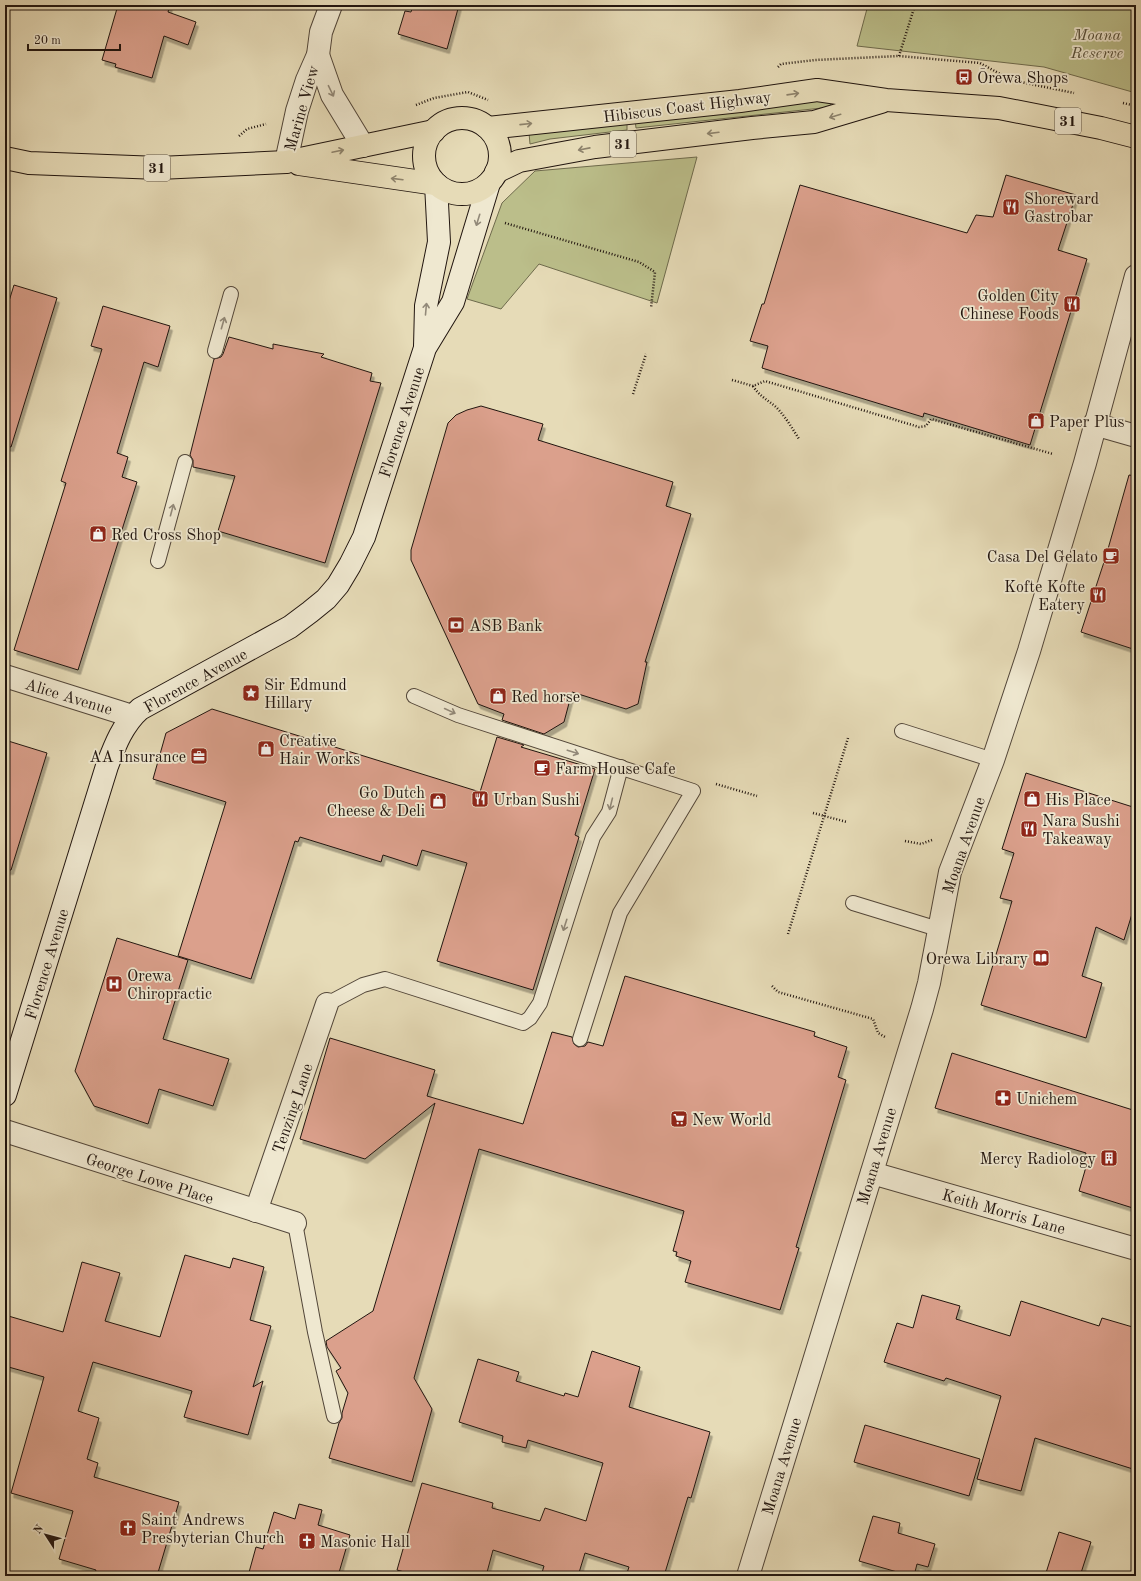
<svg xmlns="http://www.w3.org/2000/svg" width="1141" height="1581" viewBox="0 0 1141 1581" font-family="'Old Standard TT',serif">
<defs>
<filter id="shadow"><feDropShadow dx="2.5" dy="4.5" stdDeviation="0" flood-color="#0004"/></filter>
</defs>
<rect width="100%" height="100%" fill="#e6dbb7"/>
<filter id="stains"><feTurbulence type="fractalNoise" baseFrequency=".005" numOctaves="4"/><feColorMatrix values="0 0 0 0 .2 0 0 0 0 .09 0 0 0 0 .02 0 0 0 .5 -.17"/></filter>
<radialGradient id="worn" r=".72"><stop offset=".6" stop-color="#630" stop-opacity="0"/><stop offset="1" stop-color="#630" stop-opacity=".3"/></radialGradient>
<g fill="#bbbe8a" stroke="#6e6a4c">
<path d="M868 5H1136V93L1044 67 857 46Z"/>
<path d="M830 99 831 107 636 128 635 120Z"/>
<path d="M627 121V130L550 139 530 144 529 133Z"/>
<path d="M697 157 657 303 539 264 501 309 467 299 502 203 535 171Z"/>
</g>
<g fill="#dba08c" stroke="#21150f" filter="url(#shadow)">
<path d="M118 5H170L168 12 196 22 188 45 164 36 152 78 115 67 116 64 102 60Z"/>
<path d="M413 5H459L447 49 398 34 405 11 411 12Z"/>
<path d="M1006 175 1076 195 1058 250 1087 259 1030 445 924 413 923 417 762 368 768 346 750 341 762 304H764L800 185 967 233 976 215 993 217Z"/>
<path d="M14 285 57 298 11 447 5 446V314Z"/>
<path d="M103 306 170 326 158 367 144 362 117 453 128 457 122 477 137 482 78 670 14 650 66 483 61 481 102 349 91 346Z"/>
<path d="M229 337 273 349V344L324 354 321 357 372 373 370 381 381 383 325 563 218 531 235 476 193 467V460L190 455 214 359 221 357 223 354Z"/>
<path d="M481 406 543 424 538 440 673 482 666 506 691 514 645 662H647L638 704 626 709 572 692 564 722 544 734 502 720 504 714 478 704 411 560V550L448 423 456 415 467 410Z"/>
<path d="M1129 475 1136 476V650L1081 632 1106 556Z"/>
<path d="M212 709 480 792 497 737 524 745 521 747 595 769 575 835 579 837 533 990 437 961 467 863 422 850 417 866 383 855 381 862 300 837 298 842 295 841 251 979 178 956 226 802 153 779 166 733Z"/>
<path d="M5 740 47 753 11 870H5Z"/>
<path d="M1026 773 1136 808V901L1124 940 1096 927 1082 976 1102 983 1086 1038 981 1005 1012 901 1000 898 1014 853 1002 849Z"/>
<path d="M117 938 188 960 163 1039 229 1059 213 1106 159 1089 148 1124 94 1106 75 1071Z"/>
<path d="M625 976 815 1032 814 1036 847 1047 838 1077 846 1080 796 1247 799 1248 780 1310 685 1282 691 1261 676 1256 677 1252 673 1251 684 1211 479 1149 414 1378 432 1409 412 1482 329 1458 339 1423 342 1418V1413L348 1393 336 1371 341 1368 327 1347 326 1341 373 1311 435 1103 365 1159 300 1139 330 1038 435 1070 427 1096 523 1124 552 1032 572 1037 574 1044 578 1047 585 1046 588 1042 603 1046Z"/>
<path d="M952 1053 1136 1111V1209L1079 1191 1086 1167 1082 1166 1086 1153 935 1108Z"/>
<path d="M185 1255 230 1268 233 1258 264 1267 250 1320 271 1326 253 1387 263 1381 248 1435 184 1417 192 1391 93 1362 78 1411 99 1418 87 1459 98 1463 94 1477 179 1502 157 1576H94L96 1570 59 1559 73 1511 11 1493 44 1377 5 1366V1315L63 1332 82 1262 120 1273 105 1321 160 1337Z"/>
<path d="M922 1295 960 1306 956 1319 1010 1336 1021 1301 1099 1326 1102 1318 1136 1328V1470L1035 1438 1021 1491 977 1479 1001 1396 946 1378 944 1381 884 1362 897 1323 913 1328Z"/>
<path d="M592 1351 640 1367 629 1407 710 1432 691 1498 688 1497 664 1576H626L629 1567 585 1553 578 1576H541L544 1566 493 1550 486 1576H419L397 1570 422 1483 493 1503 492 1508 540 1521 545 1508 586 1521 603 1463 528 1440 526 1448 502 1442 503 1436 459 1422 478 1359 519 1372 516 1381 564 1396 565 1393 578 1397Z"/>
<path d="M865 1425 980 1459 969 1496 854 1462Z"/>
<path d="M299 1504 322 1510 318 1525 350 1535 338 1576H248L256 1547 263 1549 274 1512 295 1519Z"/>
<path d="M873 1516 900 1523 898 1533 935 1544 928 1567 917 1564 914 1576H911L859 1561Z"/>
<path d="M1059 1532 1091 1542 1080 1576H1045Z"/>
</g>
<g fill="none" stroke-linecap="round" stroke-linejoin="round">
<g stroke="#524639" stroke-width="16">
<g id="lane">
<path d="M215 351 231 294"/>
<path d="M158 561 185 462"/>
<path d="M414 696 458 715 693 791 620 913 580 1039"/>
<path d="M902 731 993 760"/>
<path d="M853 903 938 929"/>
<path d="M327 1004 363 985 385 979 523 1023 530 1018 540 1003 593 837 609 812 621 767"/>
<path d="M295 1223 315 1332 334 1416"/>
</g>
</g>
<g stroke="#524639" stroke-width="24">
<g id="street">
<path d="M318 55 332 95 363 146"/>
<path d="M286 162 297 111 307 80 318 55 321 32 331 5"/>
<path d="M1094 424 1136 436"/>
<path d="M5 676 132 716"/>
<path d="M5 1131 295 1223"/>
<path d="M872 1173 1136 1249"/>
<path d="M256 1211 327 1004"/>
<path d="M748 1576 922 1009 929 983 950 872 993 760 1029 651 1085 463 1136 276"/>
</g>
</g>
<g stroke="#21150f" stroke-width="24">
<g id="secondary">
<path d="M425 347 426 306 439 242 436 184"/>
<path d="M5 1095 107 766C115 745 123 724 140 709L290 627 310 612 326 599 338 585 350 565 364 537 425 348 453 302 489 183"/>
</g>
</g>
<g stroke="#21150f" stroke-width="24">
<g id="primary">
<circle cx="462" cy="156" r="38"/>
<path d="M488 128 740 101 817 90 886 100 999 108 1101 128 1136 137"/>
<path d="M5 158 29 163 159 168 286 162 434 131"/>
<path d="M299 164 436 184"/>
<path d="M496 172 519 161 595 147 752 128 814 122 881 102"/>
</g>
</g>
<g stroke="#21150f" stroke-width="2.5" stroke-dasharray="1 2" stroke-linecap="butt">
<path d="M899 56 915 5"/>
<path d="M778 67 781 64 815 60 899 56 980 63 1011 80 1074 93"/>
<path d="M1123 103 1136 106"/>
<path d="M416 105 434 98 468 92 488 100"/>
<path d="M239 136 247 129 266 124"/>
<path d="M505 223 639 262 655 272 651 308"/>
<path d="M732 380 753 386 765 381 919 427 926 426 931 419 1053 454"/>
<path d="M753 386C759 396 768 400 776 407 785 416 792 428 799 439"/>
<path d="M633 394 646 354"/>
<path d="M716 784 757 796"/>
<path d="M813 813 847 822"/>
<path d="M905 841 921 844 932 840"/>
<path d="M788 934 848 738"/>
<path d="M772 986 778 992 873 1019 878 1033 885 1037"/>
</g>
<use href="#lane" stroke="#efe8d0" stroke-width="14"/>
<use href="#street" stroke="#efe8d0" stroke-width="22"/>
<use href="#secondary" stroke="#efe8d0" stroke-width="22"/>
<use href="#primary" stroke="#e6dbb7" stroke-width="22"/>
</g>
<defs><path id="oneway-shaft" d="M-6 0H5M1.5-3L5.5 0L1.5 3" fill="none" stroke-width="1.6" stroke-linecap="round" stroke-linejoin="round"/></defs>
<g stroke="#928979">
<use href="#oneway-shaft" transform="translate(331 91) rotate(64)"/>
<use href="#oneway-shaft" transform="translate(478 220) rotate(107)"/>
<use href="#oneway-shaft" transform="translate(426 309) rotate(-85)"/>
<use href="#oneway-shaft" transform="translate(223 323) rotate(-74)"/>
<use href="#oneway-shaft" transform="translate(172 510) rotate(-75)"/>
<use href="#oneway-shaft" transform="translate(450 711) rotate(25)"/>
<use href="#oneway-shaft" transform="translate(573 752) rotate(18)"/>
<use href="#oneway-shaft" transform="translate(611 804) rotate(104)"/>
<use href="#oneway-shaft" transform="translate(565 925) rotate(108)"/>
</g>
<g stroke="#8d826b">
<use href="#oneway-shaft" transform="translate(793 94) rotate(-8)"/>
<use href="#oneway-shaft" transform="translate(835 116) rotate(163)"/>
<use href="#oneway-shaft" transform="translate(526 124) rotate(-6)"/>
<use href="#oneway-shaft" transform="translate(713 133) rotate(173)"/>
<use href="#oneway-shaft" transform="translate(584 149) rotate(169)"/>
<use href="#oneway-shaft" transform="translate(338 151) rotate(-12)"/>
<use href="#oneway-shaft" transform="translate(397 179) rotate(-173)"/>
</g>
<defs>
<g id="bus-square" transform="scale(0.9)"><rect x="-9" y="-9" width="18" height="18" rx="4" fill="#8f2418" stroke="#efe8d0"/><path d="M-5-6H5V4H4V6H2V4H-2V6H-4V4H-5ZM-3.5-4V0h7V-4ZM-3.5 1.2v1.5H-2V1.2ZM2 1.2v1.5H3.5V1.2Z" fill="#fff"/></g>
<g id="restaurant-square" transform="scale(0.9)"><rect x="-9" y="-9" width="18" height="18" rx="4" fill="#8f2418" stroke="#efe8d0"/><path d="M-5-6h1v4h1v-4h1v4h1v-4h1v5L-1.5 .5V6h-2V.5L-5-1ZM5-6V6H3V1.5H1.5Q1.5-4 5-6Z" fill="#fff"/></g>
<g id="shop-square" transform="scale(0.9)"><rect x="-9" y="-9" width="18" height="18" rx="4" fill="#8f2418" stroke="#efe8d0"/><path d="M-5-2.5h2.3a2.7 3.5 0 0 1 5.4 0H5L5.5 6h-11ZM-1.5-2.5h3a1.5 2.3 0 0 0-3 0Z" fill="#fff"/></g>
<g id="cafe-square" transform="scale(0.9)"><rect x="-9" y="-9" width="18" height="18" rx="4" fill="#8f2418" stroke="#efe8d0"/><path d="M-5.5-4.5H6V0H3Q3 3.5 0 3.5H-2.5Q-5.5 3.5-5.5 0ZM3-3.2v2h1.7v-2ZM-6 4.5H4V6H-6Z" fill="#fff"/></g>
<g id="bank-square" transform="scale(0.9)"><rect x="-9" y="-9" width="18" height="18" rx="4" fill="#8f2418" stroke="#efe8d0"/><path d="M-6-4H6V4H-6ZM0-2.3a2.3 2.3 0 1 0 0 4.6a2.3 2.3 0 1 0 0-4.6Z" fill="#fff"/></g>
<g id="sight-square" transform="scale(0.9)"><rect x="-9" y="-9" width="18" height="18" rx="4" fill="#8f2418" stroke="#efe8d0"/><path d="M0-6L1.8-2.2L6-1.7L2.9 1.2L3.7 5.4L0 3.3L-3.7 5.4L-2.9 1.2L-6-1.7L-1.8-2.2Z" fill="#fff"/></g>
<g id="office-square" transform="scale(0.9)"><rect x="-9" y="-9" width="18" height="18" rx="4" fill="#8f2418" stroke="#efe8d0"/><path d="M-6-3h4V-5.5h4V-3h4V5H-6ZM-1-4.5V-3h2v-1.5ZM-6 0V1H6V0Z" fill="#fff"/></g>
<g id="library-square" transform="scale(0.9)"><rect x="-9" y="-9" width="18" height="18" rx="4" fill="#8f2418" stroke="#efe8d0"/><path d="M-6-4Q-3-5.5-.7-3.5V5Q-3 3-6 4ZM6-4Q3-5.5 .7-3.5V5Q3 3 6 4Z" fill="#fff"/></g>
<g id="hospital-square" transform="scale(0.9)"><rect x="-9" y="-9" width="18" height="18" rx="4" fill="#8f2418" stroke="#efe8d0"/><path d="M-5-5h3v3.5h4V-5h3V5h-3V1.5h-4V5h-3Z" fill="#fff"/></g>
<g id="pharmacy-square" transform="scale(0.9)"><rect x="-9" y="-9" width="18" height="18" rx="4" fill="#8f2418" stroke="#efe8d0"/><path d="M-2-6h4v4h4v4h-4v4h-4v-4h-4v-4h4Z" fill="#fff"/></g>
<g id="supermarket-square" transform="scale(0.9)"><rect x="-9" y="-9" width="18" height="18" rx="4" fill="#8f2418" stroke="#efe8d0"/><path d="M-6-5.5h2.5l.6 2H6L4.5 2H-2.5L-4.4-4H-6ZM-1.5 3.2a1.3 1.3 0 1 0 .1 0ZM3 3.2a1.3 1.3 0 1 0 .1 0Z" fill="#fff"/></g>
<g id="building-square" transform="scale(0.9)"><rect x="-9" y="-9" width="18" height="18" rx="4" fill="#8f2418" stroke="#efe8d0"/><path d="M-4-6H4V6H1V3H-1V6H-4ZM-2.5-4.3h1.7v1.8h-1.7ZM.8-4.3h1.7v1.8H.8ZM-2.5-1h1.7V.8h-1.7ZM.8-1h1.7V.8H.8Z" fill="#fff"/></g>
<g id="church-square" transform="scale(0.9)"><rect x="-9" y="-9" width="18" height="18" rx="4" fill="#8f2418" stroke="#efe8d0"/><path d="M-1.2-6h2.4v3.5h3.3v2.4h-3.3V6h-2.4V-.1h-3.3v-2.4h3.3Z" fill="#fff"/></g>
</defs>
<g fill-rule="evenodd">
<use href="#bus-square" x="964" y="77"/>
<use href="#restaurant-square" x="1011" y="207"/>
<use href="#restaurant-square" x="1072" y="304"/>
<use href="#shop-square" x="1036" y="421"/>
<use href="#shop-square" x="98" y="534"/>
<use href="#cafe-square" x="1111" y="556"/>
<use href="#restaurant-square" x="1098" y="595"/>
<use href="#bank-square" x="456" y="625"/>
<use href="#sight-square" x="251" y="693"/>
<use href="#shop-square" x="498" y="696"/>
<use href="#shop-square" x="266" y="749"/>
<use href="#office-square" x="199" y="756"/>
<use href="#cafe-square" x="542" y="768"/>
<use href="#restaurant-square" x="480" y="799"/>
<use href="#shop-square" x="1032" y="799"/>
<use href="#shop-square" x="438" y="801"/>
<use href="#restaurant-square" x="1029" y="829"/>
<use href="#library-square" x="1041" y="958"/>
<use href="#hospital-square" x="114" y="984"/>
<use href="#pharmacy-square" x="1003" y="1098"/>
<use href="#supermarket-square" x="679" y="1119"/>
<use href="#building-square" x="1109" y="1158"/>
<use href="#church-square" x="128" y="1528"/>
<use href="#church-square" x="307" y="1541"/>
</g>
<g text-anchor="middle" stroke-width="3.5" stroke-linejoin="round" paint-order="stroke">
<g fill="#efe8d0" stroke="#5f5449" stroke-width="1">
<rect x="1055" y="108" width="26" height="26" rx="3"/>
<rect x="610" y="131" width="26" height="26" rx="3"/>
<rect x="144" y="155" width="26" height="26" rx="3"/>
</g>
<g font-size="15" font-weight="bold" fill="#21150f">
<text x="1068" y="126">31</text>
<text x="623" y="149">31</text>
<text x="157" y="173">31</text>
</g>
<g font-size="16" font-style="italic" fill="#57503a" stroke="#efe8d0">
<text x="1097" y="40">Moana<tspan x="1097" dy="18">Reserve</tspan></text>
</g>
<g font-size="16" fill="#21150f" stroke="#efe8d0" text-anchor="start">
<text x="977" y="83">Ōrewa Shops</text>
<text x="1024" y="204">Shoreward<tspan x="1024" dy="18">Gastrobar</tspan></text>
<text x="1059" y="301" text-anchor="end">Golden City<tspan x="1059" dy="18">Chinese Foods</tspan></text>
<text x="1049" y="427">Paper Plus</text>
<text x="111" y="540">Red Cross Shop</text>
<text x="1098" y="562" text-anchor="end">Casa Del Gelato</text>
<text x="1085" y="592" text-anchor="end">Kofte Kofte<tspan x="1085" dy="18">Eatery</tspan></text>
<text x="469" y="631">ASB Bank</text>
<text x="264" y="690">Sir Edmund<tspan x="264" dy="18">Hillary</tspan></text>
<text x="511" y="702">Red horse</text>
<text x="279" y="746">Creative<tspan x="279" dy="18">Hair Works</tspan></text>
<text x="186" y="762" text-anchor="end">AA Insurance</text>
<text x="555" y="774">Farm House Cafe</text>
<text x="425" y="798" text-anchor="end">Go Dutch<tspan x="425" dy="18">Cheese &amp; Deli</tspan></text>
<text x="493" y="805">Urban Sushi</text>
<text x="1045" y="805">His Place</text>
<text x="1042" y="826">Nara Sushi<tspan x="1042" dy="18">Takeaway</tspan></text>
<text x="1028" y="964" text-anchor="end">Orewa Library</text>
<text x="127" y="981">Orewa<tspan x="127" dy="18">Chiropractic</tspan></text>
<text x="1016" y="1104">Unichem</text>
<text x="692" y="1125">New World</text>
<text x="1096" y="1164" text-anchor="end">Mercy Radiology</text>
<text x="141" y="1525">Saint Andrews<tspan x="141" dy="18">Presbyterian Church</tspan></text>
<text x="320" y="1547">Masonic Hall</text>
</g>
<g font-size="16" fill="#21150f" stroke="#efe8d0">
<text transform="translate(687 106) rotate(-7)" y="6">Hibiscus Coast Highway</text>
<text transform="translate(301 108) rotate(-74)" y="6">Marine View</text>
<text transform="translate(401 422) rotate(-72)" y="6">Florence Avenue</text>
<text transform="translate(195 680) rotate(-29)" y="6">Florence Avenue</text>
<text transform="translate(69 696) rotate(17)" y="6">Alice Avenue</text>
<text transform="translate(963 845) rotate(-71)" y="6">Moana Avenue</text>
<text transform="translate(46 964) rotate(-73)" y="6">Florence Avenue</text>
<text transform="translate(292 1108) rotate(-71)" y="6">Tenzing Lane</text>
<text transform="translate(876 1156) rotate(-73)" y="6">Moana Avenue</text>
<text transform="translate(150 1178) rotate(18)" y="6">George Lowe Place</text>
<text transform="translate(1004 1211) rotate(16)" y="6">Keith Morris Lane</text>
<text transform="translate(781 1466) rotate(-73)" y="6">Moana Avenue</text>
</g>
</g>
<rect width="1141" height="1581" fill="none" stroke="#e6dbb7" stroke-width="20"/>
<rect x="6" y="6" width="1129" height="1569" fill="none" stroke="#21150f" stroke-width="2"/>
<rect x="10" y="10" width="1121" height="1561" fill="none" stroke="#21150f"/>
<g transform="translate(46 1535) rotate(306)" stroke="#efe8d0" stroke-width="3" paint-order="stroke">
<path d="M0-3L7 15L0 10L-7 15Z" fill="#21150f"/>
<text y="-6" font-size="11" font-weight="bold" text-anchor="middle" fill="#21150f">N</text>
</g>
<path d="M28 44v6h92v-6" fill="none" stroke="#21150f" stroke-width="2"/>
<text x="34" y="44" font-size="12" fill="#21150f" stroke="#efe8d0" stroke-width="3" paint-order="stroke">20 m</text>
<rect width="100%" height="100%" filter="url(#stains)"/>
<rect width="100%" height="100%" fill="url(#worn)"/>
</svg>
